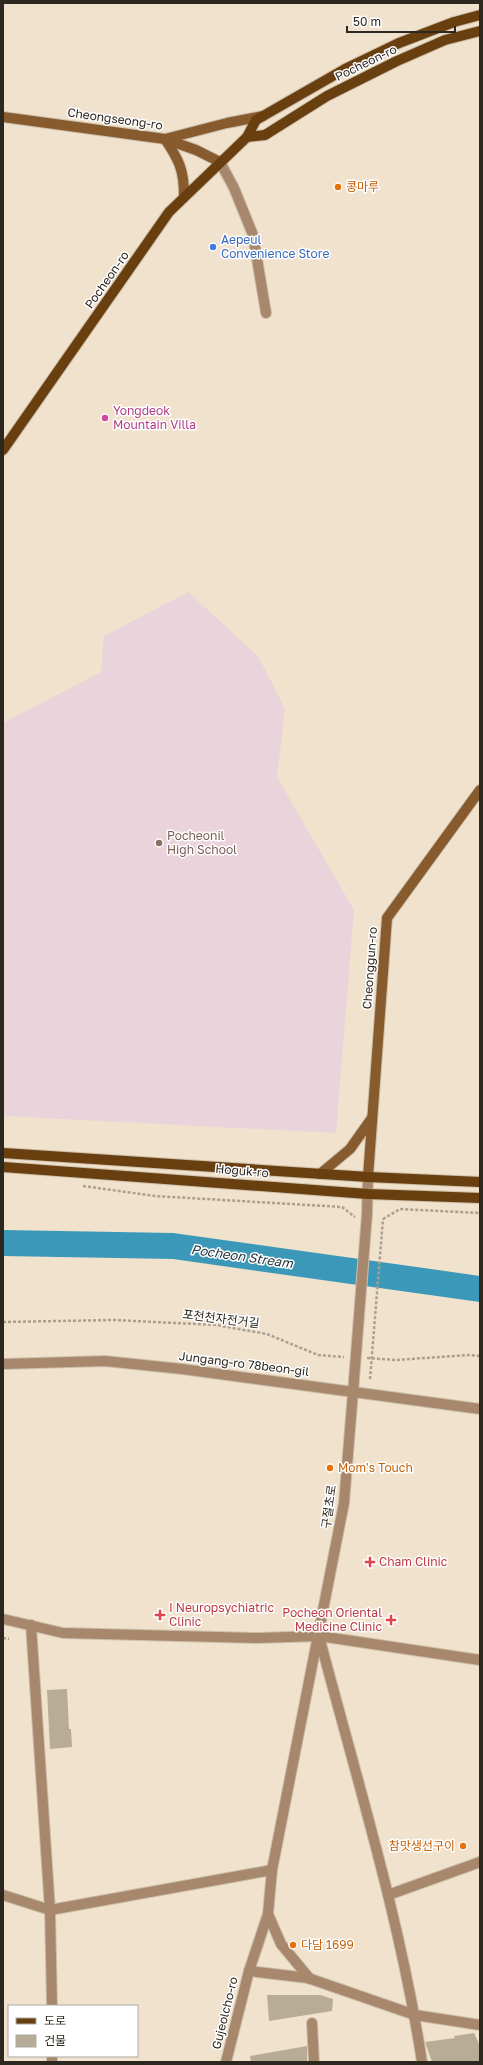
<svg xmlns="http://www.w3.org/2000/svg" width="483" height="2065" viewBox="0 0 483 2065" font-family="'Golos Text','Noto Sans KR',sans-serif">
<rect width="100%" height="100%" fill="#f0e2cc"/>
<path fill="#ebd3dc" d="M188 592 258 656 285 709 277 777 354 910 336 1133 3 1116V723L101 672 104 636Z"/>
<g fill="none" stroke-linecap="round" stroke-linejoin="round">
<path stroke="#3c98b9" stroke-width="26" d="M3 1243 173 1246 480 1289"/>
</g>
<g fill="#b9ac97">
<path d="M67 1689 69 1729H71L72 1747 50 1749 47 1690Z"/>
<path d="M267 1995H320L333 1999 332 2011 269 2021Z"/>
<path d="M474 2033 480 2046V2062H432L425 2042 455 2038 454 2036Z"/>
<path d="M307 2046V2062H251L250 2056Z"/>
</g>
<g fill="none" stroke-linecap="round" stroke-linejoin="round">
<g stroke="#cdc0ad" stroke-width="12">
<g id="minor">
<path d="M220 162 234 188 253 235 266 313"/>
<path d="M3 1364 105 1361 182 1369 480 1409"/>
<path d="M31 1625 50 1910 52 2006"/>
<path d="M319 1636C356 1777 400 1918 422 2062"/>
<path d="M3 1895 50 1910 272 1870"/>
<path d="M388 1895 480 1862"/>
<path d="M268 1914 281 1944 310 1979"/>
<path d="M249 1971 308 1978 415 2015 480 2025"/>
<path d="M312 2023 314 2062"/>
<path d="M52 2056V2062"/>
</g>
</g>
<g stroke="#cdc0ad" stroke-width="12">
<g id="tertiary">
<path d="M367 1214 368 1177"/>
<path d="M3 1619 63 1633 258 1638 319 1636 480 1660"/>
<path d="M226 2062 249 1971 268 1914 272 1870 344 1503 354 1380"/>
</g>
</g>
<g stroke="#cdc0ad" stroke-width="12">
<g id="secondary">
<path d="M3 117 165 139 196 150 220 162"/>
<path d="M165 139 227 123 263 116"/>
<path d="M165 139C179 160 184 170 184 195"/>
<path d="M320 1174 350 1149 372 1118"/>
<path d="M368 1177 387 918 480 790"/>
</g>
</g>
<g stroke="#cdc0ad" stroke-width="12">
<g id="primary">
<path d="M247 137 265 135 327 96 397 61 445 40 480 31"/>
<path d="M3 450 169 212 247 137 256 120 345 69 399 43 454 22 480 15"/>
<path d="M3 1153 368 1177 480 1182"/>
<path d="M3 1167 368 1194 480 1198"/>
</g>
</g>
<g stroke="#aba08f" stroke-width="2.5" stroke-dasharray="3 2" stroke-linecap="butt">
<path d="M83 1186 155 1196 342 1207 355 1217"/>
<path d="M383 1219 400 1209 480 1213"/>
<path d="M3 1322 114 1320 216 1325 267 1334 318 1355 344 1357"/>
<path d="M367 1358 396 1360 469 1355 480 1356"/>
<path d="M3 1638 9 1639"/>
</g>
<use href="#minor" stroke="#a8886c" stroke-width="10"/>
<use href="#tertiary" stroke="#a8886c" stroke-width="10"/>
<use href="#secondary" stroke="#885b2f" stroke-width="10"/>
<use href="#primary" stroke="#6a3f0f" stroke-width="10"/>
<g stroke="#cdc0ad" stroke-width="12" stroke-linecap="butt">
<path id="tertiary-bridge" d="M354 1380 367 1214"/>
</g>
<path stroke="#aba08f" stroke-width="2.5" stroke-dasharray="3 2" stroke-linecap="butt" d="M370 1379 383 1219"/>
<use href="#tertiary-bridge" stroke="#a8886c" stroke-width="10"/>
</g>
<g fill="#e8710a" stroke="#fff" stroke-width="1.5">
<circle cx="338" cy="187" r="4"/>
<circle cx="330" cy="1468" r="4"/>
<circle cx="463" cy="1846" r="4"/>
<circle cx="293" cy="1945" r="4"/>
</g>
<circle fill="#3f7fe0" stroke="#fff" stroke-width="1.5" cx="213" cy="247" r="4"/>
<circle fill="#d1479c" stroke="#fff" stroke-width="1.5" cx="105" cy="418" r="4"/>
<circle fill="#8d6e63" stroke="#fff" stroke-width="1.5" cx="159" cy="843" r="4"/>
<g fill="#e0444e" stroke="#fff" stroke-width="1.5">
<path d="M368 1556h4v4h4v4h-4v4h-4v-4h-4v-4h4z"/>
<path d="M158 1609h4v4h4v4h-4v4h-4v-4h-4v-4h4z"/>
<path d="M389 1614h4v4h4v4h-4v4h-4v-4h-4v-4h4z"/>
</g>
<g text-anchor="middle" stroke-width="3" stroke-linejoin="round" paint-order="stroke">
<g font-size="12" fill="#2c271f" stroke="#fff">
<text transform="translate(366 63) rotate(-26)" y="4">Pocheon-ro</text>
<text transform="translate(115 119) rotate(8)" y="4">Cheongseong-ro</text>
<text transform="translate(107 280) rotate(-55)" y="4">Pocheon-ro</text>
<text transform="translate(370 968) rotate(-86)" y="4">Cheonggun-ro</text>
<text transform="translate(242 1171) rotate(5)" y="4">Hoguk-ro</text>
<text transform="translate(221 1319) rotate(7)" y="4">포천천자전거길</text>
<text transform="translate(244 1364) rotate(7)" y="4">Jungang-ro 78beon-gil</text>
<text transform="translate(329 1507) rotate(-82)" y="4">구절초로</text>
<text transform="translate(225 2013) rotate(-76)" y="4">Gujeolcho-ro</text>
</g>
<g font-size="12" fill="#c56008" stroke="#fff" text-anchor="start">
<text x="346" y="191">콩마루</text>
<text x="338" y="1472">Mom's Touch</text>
<text x="455" y="1850" text-anchor="end">참맛생선구이</text>
<text x="301" y="1949">다담 1699</text>
</g>
<g font-size="12" fill="#366cbe" stroke="#fff" text-anchor="start">
<text x="221" y="244">Aepeul<tspan x="221" dy="14">Convenience Store</tspan></text>
</g>
<g font-size="12" fill="#b23c85" stroke="#fff" text-anchor="start">
<text x="113" y="415">Yongdeok<tspan x="113" dy="14">Mountain Villa</tspan></text>
</g>
<g font-size="12" fill="#785e54" stroke="#fff" text-anchor="start">
<text x="167" y="840">Pocheonil<tspan x="167" dy="14">High School</tspan></text>
</g>
<g font-size="12" fill="#be3a42" stroke="#fff" text-anchor="start">
<text x="379" y="1566">Cham Clinic</text>
<text x="169" y="1612">I Neuropsychiatric<tspan x="169" dy="14">Clinic</tspan></text>
<text x="382" y="1617" text-anchor="end">Pocheon Oriental<tspan x="382" dy="14">Medicine Clinic</tspan></text>
</g>
<g font-size="13" font-style="italic" fill="#1f333c" stroke="#fff">
<text transform="translate(242 1256) rotate(8)" y="5">Pocheon Stream</text>
</g>
</g>
<rect width="483" height="2065" fill="none" stroke="#2c271f" stroke-width="8"/>
<rect x="8" y="2005" width="130" height="52" fill="#ffffff" stroke="#aba9a5"/>
<rect x="16" y="2018" width="20" height="6" fill="#6a3f0f" stroke="#aba9a5"/>
<text x="44" y="2025" font-size="12" fill="#2c271f">도로</text>
<rect x="16" y="2035" width="20" height="12" fill="#b9ac97" stroke="#aba9a5"/>
<text x="44" y="2045" font-size="12" fill="#2c271f">건물</text>
<path d="M347 26v6h108v-6" fill="none" stroke="#2c271f" stroke-width="2"/>
<text x="353" y="26" font-size="12" fill="#2c271f" stroke="#ffffff" stroke-width="3" paint-order="stroke">50 m</text>
</svg>
